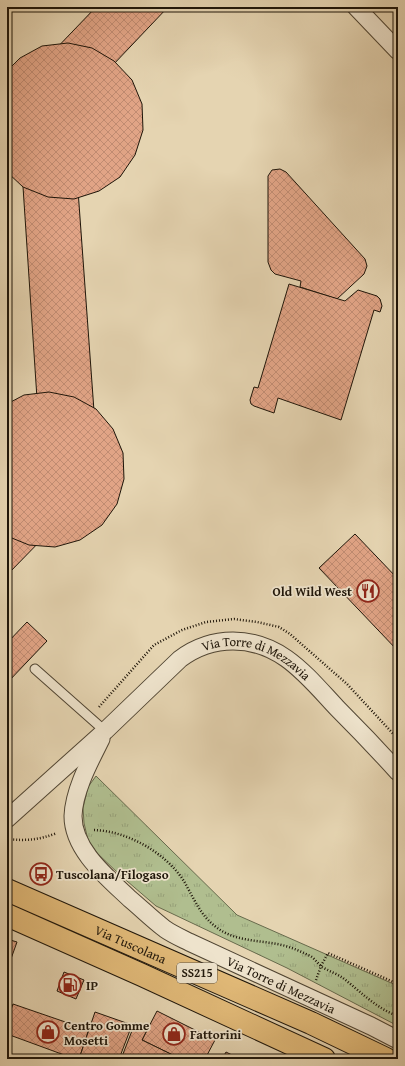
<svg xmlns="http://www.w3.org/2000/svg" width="405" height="1066" viewBox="0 0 405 1066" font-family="'Gentium Book Plus',serif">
<defs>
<pattern id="grass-tufts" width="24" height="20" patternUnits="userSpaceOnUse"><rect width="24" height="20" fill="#b0be8f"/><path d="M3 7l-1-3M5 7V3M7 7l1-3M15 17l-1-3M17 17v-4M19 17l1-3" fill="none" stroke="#97a27a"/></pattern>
<pattern id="building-cross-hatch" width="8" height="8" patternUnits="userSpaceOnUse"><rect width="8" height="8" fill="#e1a486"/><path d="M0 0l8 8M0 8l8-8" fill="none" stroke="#c18c72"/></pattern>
</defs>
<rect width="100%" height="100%" fill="#e5d4b1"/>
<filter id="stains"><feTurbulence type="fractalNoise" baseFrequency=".005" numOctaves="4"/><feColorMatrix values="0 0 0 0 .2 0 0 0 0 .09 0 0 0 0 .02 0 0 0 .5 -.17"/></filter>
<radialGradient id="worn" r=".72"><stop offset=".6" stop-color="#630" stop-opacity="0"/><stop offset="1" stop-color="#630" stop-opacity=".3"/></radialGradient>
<path fill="url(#grass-tufts)" stroke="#676a4c" d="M96 776 237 915 398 986V1026L287 968 156 906 120 875 97 853 88 840 84 823 83 808 88 787Z"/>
<g fill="url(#building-cross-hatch)" stroke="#1e1509">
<path d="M96 7H168L93 86 82 98 76 108 73 121 94 411 95 444 88 477 71 506 49 532 7 575V497L29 474 38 460 40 444 19 126 24 100 32 77 49 56Z"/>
<path d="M68 43 92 48 114 61 132 80 142 104 143 130 135 155 120 177 99 191 74 199 48 197 23 187 7 172V71L20 58 42 46Z"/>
<path d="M280 169 286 172 365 259 367 266 364 274 337 299 300 287 301 281 275 274 271 270 268 262V176L272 170Z"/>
<path d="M289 284 345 301 358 290 377 296 380 299 382 306 380 312 374 310 341 420 278 398 274 413 254 406 251 404 250 400 254 387 258 388Z"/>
<path d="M49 392 74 397 96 409 113 429 123 453 124 479 117 504 102 525 80 540 55 547 29 545 7 536V404L24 395Z"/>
<path d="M355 534 398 579V651L319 568Z"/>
<path d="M27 622 47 641 7 683V643Z"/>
<path d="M7 939 17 942 7 970Z"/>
<path d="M64 972 84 980 76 999 57 991Z"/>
<path d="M13 1004 77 1026 78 1025 89 1029 79 1059H66L67 1056 7 1034V1021Z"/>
<path d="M157 1011 215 1040 205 1059H181L142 1040Z"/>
<path d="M95 1012 132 1025 119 1059H79Z"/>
<path d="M135 1023 148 1028 142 1040 181 1059H121Z"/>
<path d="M226 1052 238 1058 237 1059H222Z"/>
</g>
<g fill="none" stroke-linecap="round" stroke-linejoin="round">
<g stroke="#504533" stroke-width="11">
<path id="lane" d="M35 669 105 731"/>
</g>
<g stroke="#504533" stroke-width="19">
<g id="street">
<path d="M356 7 398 51"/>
<path id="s1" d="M101 739C90 761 74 790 73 816 73 850 107 877 130 899 142 909 153 920 165 929 172 934 181 938 189 942L371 1026 398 1040"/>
<path id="s2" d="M7 819 105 731 180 659C196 647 214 641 233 641 281 641 307 676 337 708 358 729 378 750 398 772"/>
</g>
</g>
<g stroke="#1e1509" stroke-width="24">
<g id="primary">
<path id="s3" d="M7 890 311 1023 386 1059"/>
<path d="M7 915 142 975 324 1059"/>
</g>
</g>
<g stroke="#1e1509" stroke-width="2.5" stroke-dasharray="1 2" stroke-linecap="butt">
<path d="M99 707 154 645 182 630 206 622 234 619 257 622 279 627 290 634 347 684 398 739"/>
<path d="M94 830C128 831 168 854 185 883 194 899 201 916 216 927 234 941 256 940 277 944 288 946 298 950 308 955 314 957 317 963 322 967 329 971 337 974 343 978 361 992 377 1009 398 1016"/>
<path d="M7 839C26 841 39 840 57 833"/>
<path d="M316 980 321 966 328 953 398 984"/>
</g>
<use href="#lane" stroke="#eee3cc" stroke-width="9"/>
<use href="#street" stroke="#eee3cc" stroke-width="17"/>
<use href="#primary" stroke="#e2ba78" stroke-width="22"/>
</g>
<defs>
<g id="restaurant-ring" transform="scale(1.15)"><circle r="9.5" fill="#eee3cc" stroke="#8f2418" stroke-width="1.5"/><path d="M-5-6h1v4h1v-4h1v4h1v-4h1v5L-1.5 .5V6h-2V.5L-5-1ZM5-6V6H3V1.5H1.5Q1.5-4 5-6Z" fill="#8f2418"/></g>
<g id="bus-ring" transform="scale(1.15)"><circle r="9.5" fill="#eee3cc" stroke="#8f2418" stroke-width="1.5"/><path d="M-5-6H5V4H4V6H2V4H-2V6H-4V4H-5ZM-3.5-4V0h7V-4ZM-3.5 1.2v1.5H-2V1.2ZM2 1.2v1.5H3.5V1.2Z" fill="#8f2418"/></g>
<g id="fuel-ring" transform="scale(1.15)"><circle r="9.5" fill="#eee3cc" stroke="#8f2418" stroke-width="1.5"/><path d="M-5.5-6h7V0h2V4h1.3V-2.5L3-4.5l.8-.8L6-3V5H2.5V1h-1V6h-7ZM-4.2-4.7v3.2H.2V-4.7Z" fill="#8f2418"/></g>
<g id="shop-ring" transform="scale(1.15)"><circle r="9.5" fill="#eee3cc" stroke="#8f2418" stroke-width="1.5"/><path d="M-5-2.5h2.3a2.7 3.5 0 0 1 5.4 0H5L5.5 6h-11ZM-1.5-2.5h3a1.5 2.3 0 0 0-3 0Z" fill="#8f2418"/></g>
</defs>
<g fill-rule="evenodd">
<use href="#restaurant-ring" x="368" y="591"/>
<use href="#bus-ring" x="41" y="874"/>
<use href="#fuel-ring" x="70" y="985"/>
<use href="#shop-ring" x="48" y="1032"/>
<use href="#shop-ring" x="174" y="1034"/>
</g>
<g text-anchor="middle" stroke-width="3.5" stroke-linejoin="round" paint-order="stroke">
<rect fill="#eee3cc" stroke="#5c5344" stroke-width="1" x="177" y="963" width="40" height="20" rx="3"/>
<g font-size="12" font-weight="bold" fill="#1e1509">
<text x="197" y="977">SS215</text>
</g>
<g font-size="13" font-weight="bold" fill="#1e1509" stroke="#eee3cc" text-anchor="start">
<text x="352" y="596" text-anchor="end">Old Wild West</text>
<text x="56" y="879">Tuscolana/Filogaso</text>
<text x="86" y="990">IP</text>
<text x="64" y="1030">Centro Gomme<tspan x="64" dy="15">Mosetti</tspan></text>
<text x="190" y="1039">Fattorini</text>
</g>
<g font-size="13" fill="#1e1509" stroke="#eee3cc">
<text dy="5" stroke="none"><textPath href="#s2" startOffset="320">Via Torre di Mezzavia</textPath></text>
<text dy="5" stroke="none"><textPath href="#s3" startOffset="135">Via Tuscolana</textPath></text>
<text dy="5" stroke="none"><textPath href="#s1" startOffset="361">Via Torre di Mezzavia</textPath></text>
</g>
</g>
<rect width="405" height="1066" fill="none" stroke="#e5d4b1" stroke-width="24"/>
<rect x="8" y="8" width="389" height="1050" fill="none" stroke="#1e1509" stroke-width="2"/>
<rect x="12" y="12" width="381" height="1042" fill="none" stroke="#1e1509"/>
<rect width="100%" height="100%" filter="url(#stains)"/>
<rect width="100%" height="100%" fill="url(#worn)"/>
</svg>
